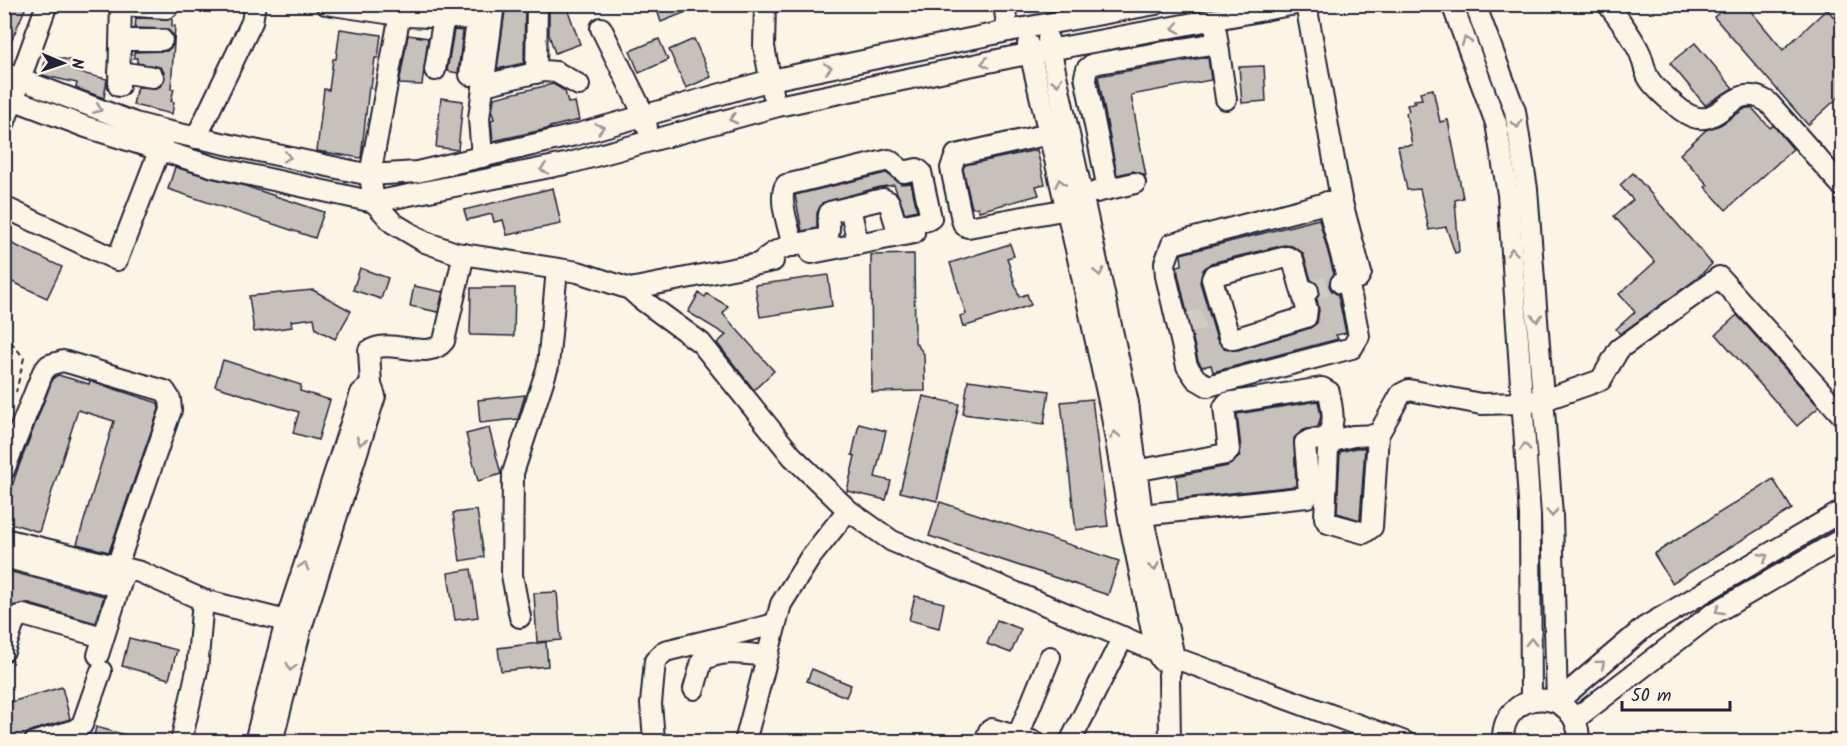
<svg xmlns="http://www.w3.org/2000/svg" width="1847" height="746" viewBox="0 0 1847 746" font-family="Kalam,sans-serif">
<rect width="100%" height="100%" fill="#fcf5e5"/>
<filter id="ink" filterUnits="userSpaceOnUse"><feTurbulence type="fractalNoise" baseFrequency=".0167" numOctaves="2"/><feDisplacementMap in="SourceGraphic" scale="12" xChannelSelector="R" yChannelSelector="G"/><feConvolveMatrix kernelMatrix="1 2 1 2 8 2 1 2 1" color-interpolation-filters="sRGB"/></filter>
<g filter="url(#ink)">
<g fill="#c6c1bb" stroke="#22223b" stroke-width="1.5" fill-rule="evenodd">
<path d="M4 4H27L4 58Z"/>
<path d="M506 4H525L524 63 497 69Z"/>
<path d="M655 4H704V5L661 22Z"/>
<path d="M1729 4H1745L1783 50 1827 9 1842 27V94L1808 125 1714 17Z"/>
<path d="M566 5 580 44 555 53 549 35V11Z"/>
<path d="M136 18 172 19V26H175L171 89H174L171 101 174 102 172 114 133 105 137 87 157 88 162 85 165 78 164 72 160 67 137 63V58H134V52L167 51 172 46 174 41 173 35 167 29 135 28Z"/>
<path d="M340 29 381 35 378 58H375L371 88 369 87 361 158 317 151 324 89 329 90 333 59H336Z"/>
<path d="M454 30 463 31 458 73 447 71Z"/>
<path d="M408 35 428 38 422 85 399 84Z"/>
<path d="M659 39 668 60 639 73 630 51Z"/>
<path d="M694 39 711 77 686 88 669 50Z"/>
<path d="M1695 43 1733 88 1705 105 1670 63Z"/>
<path d="M46 55 78 62 76 72 107 79 104 98 76 88 77 83 42 75Z"/>
<path d="M1208 57 1211 80 1131 95 1146 176 1133 171 1117 175 1098 76Z"/>
<path d="M1264 66 1266 101 1242 103 1239 67Z"/>
<path d="M553 84 565 91 568 103 575 102 579 120 550 127 551 128 493 141 491 120 494 119 492 112 494 98Z"/>
<path d="M1433 89 1440 122 1448 120 1463 198 1455 200 1459 252 1455 253 1446 227 1429 230 1420 189 1407 190 1398 146 1412 145 1406 113 1409 111 1407 105 1416 103 1414 100 1422 99 1420 92Z"/>
<path d="M441 98 463 101 458 150 436 147Z"/>
<path d="M1746 108H1752L1770 128 1773 125 1793 149 1726 210 1705 187 1708 185 1680 154 1706 130 1720 125Z"/>
<path d="M1037 150 1045 184 1036 186 1039 195 979 211 978 207 972 208 963 169 965 165Z"/>
<path d="M175 167 211 178 245 186 324 212 315 238 168 189Z"/>
<path d="M886 173 901 184 911 183 917 210 905 213 894 185 880 187 822 203 817 213V228L802 231 795 195Z"/>
<path d="M1633 173 1712 264 1695 280 1620 334 1616 329 1635 312 1619 294 1655 262 1614 216 1633 200 1620 185Z"/>
<path d="M553 188 561 224 507 235 503 220 494 222 492 214 467 220 464 210Z"/>
<path d="M1319 219 1334 274 1330 280 1329 286 1332 291 1338 295 1346 333 1336 335 1338 339 1213 372 1211 365 1202 367 1198 361 1178 274 1177 266 1182 265 1181 254ZM1284 245 1292 246 1303 253 1311 280 1317 283 1320 288 1317 299 1319 310 1317 323 1310 328 1238 350 1224 348 1217 340 1200 282 1203 270 1211 263Z"/>
<path d="M4 240 62 267 47 298 4 278Z"/>
<path d="M1010 244 1014 256 1007 258 1019 297 1027 294 1031 305 963 327 960 316 966 314 950 263Z"/>
<path d="M914 254 915 342 924 354 925 391 872 392 871 255Z"/>
<path d="M360 268 388 278 381 299 353 290Z"/>
<path d="M828 275 832 306 760 317 755 285Z"/>
<path d="M414 286 443 292 438 312 410 306Z"/>
<path d="M471 288H515L514 336 470 335Z"/>
<path d="M313 290 351 311 335 339 316 329 314 318 291 321 292 327 254 332 249 296Z"/>
<path d="M699 293 705 297 707 294 728 306 723 314 774 371 754 390 717 343 726 335 688 312Z"/>
<path d="M1737 315 1819 407 1797 426 1716 334Z"/>
<path d="M223 360 301 385 300 391 330 400 318 440 293 433 299 412 215 386Z"/>
<path d="M58 375 89 384 90 381 158 403 159 409 109 552 77 544 114 421 78 410 39 532 4 521V511L17 471 53 378Z"/>
<path d="M968 380 1049 391 1044 424 963 414Z"/>
<path d="M525 395 518 419 480 423 478 400Z"/>
<path d="M923 396 959 404 937 501 900 492Z"/>
<path d="M1092 399 1108 526 1076 530 1061 402Z"/>
<path d="M1318 401 1321 416 1318 427 1304 430 1294 438 1296 486 1178 499 1176 476 1228 466 1239 457 1241 449 1237 414Z"/>
<path d="M859 424 886 431 875 477 891 481 886 500 847 491 855 456 852 455Z"/>
<path d="M489 428 501 474 478 481 466 434Z"/>
<path d="M1355 448H1365L1360 520 1337 513 1340 452Z"/>
<path d="M1773 479 1792 509 1672 583 1654 554Z"/>
<path d="M940 502 1119 561 1108 595 929 536Z"/>
<path d="M477 510 484 557 460 561 453 513Z"/>
<path d="M471 569 478 617 455 620 448 573Z"/>
<path d="M4 570 104 596 96 623 26 603 12 606 4 614Z"/>
<path d="M557 592 561 640 537 642 534 593Z"/>
<path d="M915 596 944 603 939 628 909 620Z"/>
<path d="M997 620 1021 629 1011 653 987 644Z"/>
<path d="M129 638 177 650 169 679 122 666Z"/>
<path d="M546 642 548 666 501 671 498 648Z"/>
<path d="M812 669 851 685 846 697 807 681Z"/>
<path d="M62 687 70 719 31 731 26 734 23 740 4 741V704Z"/>
<path d="M96 727 137 738V741H93Z"/>
</g>
<g fill="none" stroke-linecap="round" stroke-linejoin="round">
<g stroke="#d0cbc3" stroke-width="20" stroke-dasharray="20 10" stroke-linecap="butt">
<path d="M1308 291 1341 283"/>
<path d="M1184 324 1218 315"/>
</g>
<g stroke="#22223b" stroke-width="24">
<g id="minor">
<path d="M326 4 406 16 478 19"/>
<path d="M765 4 764 47 773 93"/>
<path d="M1004 4 1008 31"/>
<path d="M1306 4 1341 199 1361 273 1358 278 1348 281 1359 336 1352 348 1208 386 1196 379 1187 366 1166 276 1165 263 1172 244 1341 199"/>
<path d="M1452 4 1496 123 1508 194 1530 515 1531 700"/>
<path d="M1475 4 1515 111 1527 189 1552 515 1557 702"/>
<path d="M1608 4C1619 20 1631 34 1639 51 1643 59 1644 69 1648 77 1652 86 1672 103 1681 110 1721 140 1728 76 1768 102L1842 186"/>
<path d="M121 5 167 8"/>
<path d="M400 14 370 175 374 202 393 223 425 242 456 253 578 272 630 289 641 299 701 343 792 456 848 510 892 541 1156 651 1405 742"/>
<path d="M601 28 644 115 647 127"/>
<path d="M1216 32 1226 99"/>
<path d="M1048 39 1128 403 1142 515 1174 657 1169 675 1170 742"/>
<path d="M121 40H162"/>
<path d="M1028 44 1078 258 1111 411 1130 524 1156 651 1161 660"/>
<path d="M435 70 446 4"/>
<path d="M119 72 153 77"/>
<path d="M4 73 135 123 166 131 370 175 417 172 575 135 771 80 1008 31 1156 4"/>
<path d="M536 73 537 4"/>
<path d="M470 75 479 4"/>
<path d="M484 85 543 71 556 72 579 85"/>
<path d="M119 86 121 4"/>
<path d="M4 96 86 127 214 167 374 202 570 163 778 106 1012 57 1296 4"/>
<path d="M4 124 47 4"/>
<path d="M1049 134 956 155 951 168 962 220 964 225 968 227 1079 207"/>
<path d="M196 138 252 22 255 4"/>
<path d="M482 157 479 118 494 4"/>
<path d="M1108 189 1085 76 1087 69 1093 64 1217 43"/>
<path d="M1096 192 1135 183"/>
<path d="M1327 202 1348 281 1341 283"/>
<path d="M4 207 117 260 163 141"/>
<path d="M850 207 858 244"/>
<path d="M811 253 914 233"/>
<path d="M761 263C775 245 805 243 827 238 832 229 826 220 830 212L883 199 889 202 896 225 900 226 928 220 931 218 921 172 917 169 904 172 889 160 786 185C777 197 790 231 793 246"/>
<path d="M630 289 773 261"/>
<path d="M1302 292 1293 260 1287 257 1214 275 1212 279 1229 337 1234 339 1306 317 1307 309 1302 292 1308 291"/>
<path d="M1378 435 1353 436 1333 441 1328 448 1325 518 1328 523 1364 533 1372 527 1378 435 1401 394 1409 390 1481 404 1522 403 1544 400 1601 380 1619 349 1719 277 1842 415"/>
<path d="M4 470 43 372 49 365 63 361 165 391 170 399 171 410 117 566"/>
<path d="M1124 473 1226 454 1229 450 1224 407 1227 403 1322 388 1329 392C1332 410 1337 423 1325 439L1310 440 1305 443 1309 493 1307 497 1142 515"/>
<path d="M4 539 140 572 203 600 197 670 181 742"/>
<path d="M4 557 119 587"/>
<path d="M203 600 286 621 296 626"/>
<path d="M520 617 512 575 513 473 548 366 557 269"/>
<path d="M4 651 16 617 23 615 103 637"/>
<path d="M98 655 123 576"/>
<path d="M694 689 702 661C721 649 746 654 767 656"/>
<path d="M1557 702 1645 627 1842 511"/>
<path d="M1575 719 1711 615 1842 539"/>
<path d="M1018 736 1050 657"/>
<path d="M35 742 75 730 82 725 101 671"/>
<path d="M255 742 286 621 361 393 371 385"/>
<path d="M272 742 301 628 375 396 371 385 369 351C392 336 427 363 444 341L464 254"/>
<path d="M658 742 654 739 651 704 655 661 665 651 775 624"/>
<path d="M745 742 781 604 810 558 848 510"/>
<path d="M985 742 989 731 992 729 1035 742"/>
<path d="M1070 742 1123 637"/>
<path d="M1503 742C1500 687 1580 684 1579 742"/>
</g>
</g>
<path stroke="#22223b" stroke-width="2" stroke-dasharray="6 4.5" stroke-linecap="butt" d="M4 333 24 358 16 392"/>
<use href="#minor" stroke="#fcf5e5" stroke-width="20"/>
</g>
<defs><path id="oneway-chevron" d="M-2-3.5L2.5 0L-2 3.5" fill="none" stroke-width="1.6" stroke-linecap="round" stroke-linejoin="round" transform="scale(1.5)"/></defs>
<g stroke="#9a9698">
<use href="#oneway-chevron" transform="translate(1176 28) rotate(170)"/>
<use href="#oneway-chevron" transform="translate(1466 41) rotate(-110)"/>
<use href="#oneway-chevron" transform="translate(985 63) rotate(168)"/>
<use href="#oneway-chevron" transform="translate(828 68) rotate(-12)"/>
<use href="#oneway-chevron" transform="translate(1057 82) rotate(78)"/>
<use href="#oneway-chevron" transform="translate(98 109) rotate(21)"/>
<use href="#oneway-chevron" transform="translate(733 119) rotate(165)"/>
<use href="#oneway-chevron" transform="translate(1517 124) rotate(81)"/>
<use href="#oneway-chevron" transform="translate(600 128) rotate(-16)"/>
<use href="#oneway-chevron" transform="translate(287 157) rotate(12)"/>
<use href="#oneway-chevron" transform="translate(544 169) rotate(168)"/>
<use href="#oneway-chevron" transform="translate(1060 183) rotate(-103)"/>
<use href="#oneway-chevron" transform="translate(1512 252) rotate(-94)"/>
<use href="#oneway-chevron" transform="translate(1099 272) rotate(78)"/>
<use href="#oneway-chevron" transform="translate(1537 318) rotate(86)"/>
<use href="#oneway-chevron" transform="translate(1115 435) rotate(-99)"/>
<use href="#oneway-chevron" transform="translate(361 441) rotate(108)"/>
<use href="#oneway-chevron" transform="translate(1525 447) rotate(-94)"/>
<use href="#oneway-chevron" transform="translate(1552 513) rotate(87)"/>
<use href="#oneway-chevron" transform="translate(1764 557) rotate(-31)"/>
<use href="#oneway-chevron" transform="translate(304 566) rotate(-73)"/>
<use href="#oneway-chevron" transform="translate(1154 567) rotate(77)"/>
<use href="#oneway-chevron" transform="translate(1719 610) rotate(149)"/>
<use href="#oneway-chevron" transform="translate(1531 642) rotate(-90)"/>
<use href="#oneway-chevron" transform="translate(1601 664) rotate(-40)"/>
<use href="#oneway-chevron" transform="translate(291 667) rotate(104)"/>
</g>
</g>
<rect width="1847" height="746" fill="none" stroke="#fcf5e5" stroke-width="24"/>
<rect x="12" y="12" width="1823" height="722" fill="none" stroke="#22223b" stroke-width="2" filter="url(#ink)"/>
<g transform="translate(63 63) rotate(92)" stroke="#fcf5e5" stroke-width="4.5" paint-order="stroke">
<path d="M0-4.5L10 22L0 15L-10 22Z" fill="#22223b"/>
<text y="-9" font-size="16" font-weight="bold" text-anchor="middle" fill="#22223b">N</text>
</g>
<path d="M1622 701v9h108v-9" fill="none" stroke="#22223b" stroke-width="3"/>
<text x="1631" y="701" font-size="18" fill="#22223b" stroke="#fcf5e5" stroke-width="4.5" paint-order="stroke">50 m</text>
</svg>
